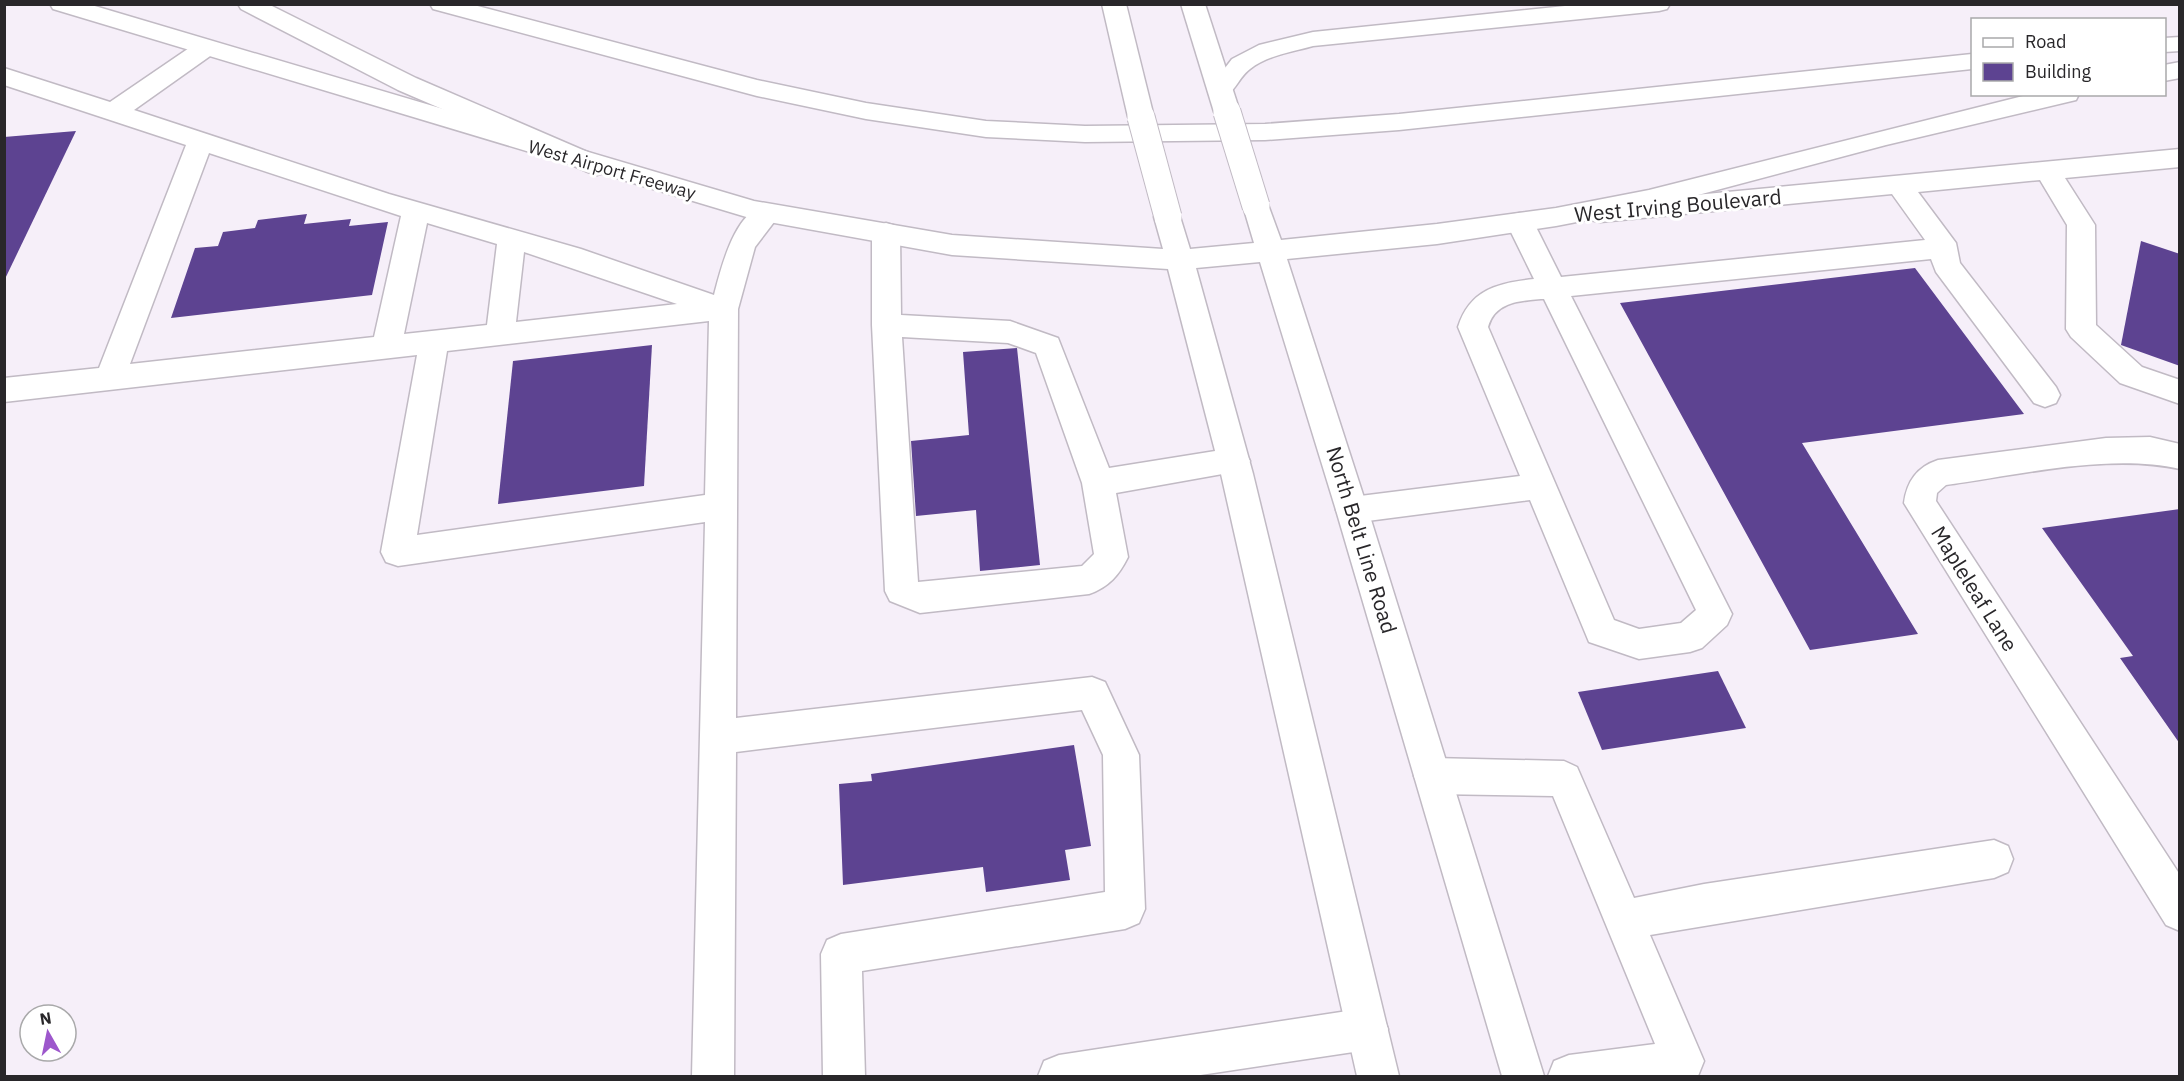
<svg xmlns="http://www.w3.org/2000/svg" width="2184" height="1081" viewBox="0 0 2184 1081" font-family="'IBM Plex Sans',sans-serif">
<rect width="100%" height="100%" fill="#f6eff9"/>
<g fill="#5d4391">
<path d="M76 131 4 281V137Z"/>
<path d="M307 214 304 224 351 219 349 226 388 222 372 295 171 318 195 248 218 246 223 232 255 228 258 220Z"/>
<path d="M2141 241 2180 254V366L2121 345Z"/>
<path d="M1915 268 2024 414 1802 443 1918 634 1810 650 1620 303Z"/>
<path d="M652 345 644 486 498 504 513 361Z"/>
<path d="M1017 348 1040 565 980 571 976 510 916 516 911 441 969 435 963 352Z"/>
<path d="M2180 509V744L2120 658 2133 656 2042 528Z"/>
<path d="M1718 671 1746 728 1602 750 1578 692Z"/>
<path d="M1074 745 1091 846 1065 850 1070 880 986 892 983 867 843 885 839 784 872 781 871 774Z"/>
</g>
<g fill="none" stroke-linecap="round" stroke-linejoin="round">
<g stroke="#c1bac4" stroke-width="3">
<g id="minor">
<path d="M204 42 213 44 216 49 213 54 134 110 389 194 581 249 714 295C721 268 738 196 777 206L781 213 755 247 738 309 736 718 1092 677 1105 682 1139 755 1145 909 1139 923 1125 929 862 971 865 1076H823L821 954 827 940 841 934 1105 892 1103 755 1082 710 736 752 734 1076H692L705 522 398 566 386 562 381 552 417 355 4 402V378L99 368 186 145 4 85V68L110 102 195 44ZM209 153 401 216 374 337 130 364ZM427 223 497 244 487 325 404 334ZM524 252 677 304 516 322ZM709 321 705 495 417 535 447 351Z"/>
<path d="M2180 149V167L2065 178 2095 225 2096 325 2142 367 2180 380V404L2120 383 2071 337 2066 329 2067 225 2040 180 1918 192 1956 243 1960 263 2056 387 2060 395 2056 403 2045 407 2034 403 1936 272 1931 259 1571 296 1732 614 1727 625 1702 648 1690 652 1639 659 1589 642 1530 500 1352 523 1341 519 1336 510 1341 501 1352 497 1520 476 1458 327C1470 289 1498 283 1534 279L1506 222 1510 215 1520 213 1530 215 1561 277 1925 240 1892 194 1600 222 1590 220 1586 213 1590 206 1600 204ZM1541 299H1544L1696 610 1681 623 1639 629 1614 620 1488 327C1495 302 1519 301 1541 299Z"/>
<path d="M886 223 896 226 900 233 901 315 1010 321 1058 338 1109 468 1234 448 1245 452 1250 461 1245 470 1116 493 1128 557C1119 575 1109 587 1089 594L920 613 890 601 885 591 872 325V233L876 226ZM902 337 1008 343 1036 353 1082 483 1094 554 1082 566 918 582Z"/>
<path d="M2150 437 2180 444V469C2109 453 2019 475 1946 485L1937 493 1936 501 2180 875V931L2166 925 1904 503C1907 481 1917 467 1938 460L2106 438Z"/>
<path d="M1433 758 1564 761 1577 767 1634 898 1704 884 1994 840 2008 846 2013 859 2008 872 1994 878 1650 935 1704 1061 1698 1076H1548L1554 1061 1569 1055 1655 1044 1553 796 1433 794 1420 788 1414 776 1420 764Z"/>
<path d="M1367 1008 1382 1014 1388 1029 1382 1044 1367 1050 1194 1076H1038L1044 1061 1059 1055Z"/>
</g>
</g>
<g stroke="#c1bac4" stroke-width="3">
<g id="major">
<path d="M50 4H88L754 201 952 235 1163 249 1154 217 1158 210 1168 208 1178 210 1190 249 1254 243 1243 206 1246 199 1256 197 1266 199 1281 240 1437 224 1556 208 1649 190 2031 94H2079L2076 100 1886 145 1649 208 1556 226 1437 244 1287 259 1368 510 1544 1076H1502L1336 510 1260 262 1196 268 1253 474 1399 1076H1357L1221 474 1168 269 952 255 753 219 53 9Z"/>
<path d="M1102 4H1126L1154 117 1150 123 1141 125 1132 123 1128 117Z"/>
<path d="M1181 4H1205L1240 112 1236 118 1227 120 1218 118 1214 112Z"/>
<path d="M2180 62V78L2164 81V65Z"/>
</g>
</g>
<g stroke="#c1bac4" stroke-width="3">
<g id="highway">
<path d="M238 4H268L416 78 606 160 610 166 606 172 597 175 588 172 398 90 241 9Z"/>
<path d="M430 4H470L757 80 866 103 986 121 1085 126 1265 124 1399 114 1972 54V69L1399 130 1265 140 1085 142 986 137 866 119 757 96 433 9Z"/>
<path d="M1584 4H1670L1667 9 1659 11 1313 46C1292 52 1268 55 1250 69 1235 80 1234 102 1211 96L1208 90 1232 59 1259 45 1313 32Z"/>
<path d="M2180 37V51L2164 52V38Z"/>
</g>
</g>
<use href="#minor" fill="#fff" fill-rule="evenodd"/>
<use href="#major" fill="#fff" fill-rule="evenodd"/>
<use href="#highway" fill="#fff" fill-rule="evenodd"/>
<g stroke="#c1bac4" stroke-width="29" stroke-linecap="butt">
<g id="major-bridge">
<path d="M1227 112 1256 206"/>
<path d="M1141 117 1168 217"/>
</g>
</g>
<use href="#major-bridge" stroke="#fff" stroke-width="27"/>
</g>
<g text-anchor="middle" stroke-width="6" stroke-linejoin="round" paint-order="stroke">
<g font-size="18" fill="#29272a" stroke="#fff">
<text transform="translate(612 170) rotate(16)" y="6">West Airport Freeway</text>
</g>
<g font-size="21" fill="#29272a" stroke="#fff">
<text transform="translate(1678 206) rotate(-5)" y="7">West Irving Boulevard</text>
<text transform="translate(1361 540) rotate(73)" y="7">North Belt Line Road</text>
<text transform="translate(1974 589) rotate(58)" y="7">Mapleleaf Lane</text>
</g>
</g>
<rect width="2184" height="1081" fill="none" stroke="#29272a" stroke-width="12"/>
<rect x="1971" y="18" width="195" height="78" fill="#ffffff" stroke="#a9a9aa" stroke-width="1.5"/>
<rect x="1983" y="38" width="30" height="9" fill="#ffffff" stroke="#a9a9aa" stroke-width="1.5"/>
<text x="2025" y="48" font-size="18" fill="#29272a">Road</text>
<rect x="1983" y="63" width="30" height="18" fill="#5d4391" stroke="#a9a9aa" stroke-width="1.5"/>
<text x="2025" y="78" font-size="18" fill="#29272a">Building</text>
<g transform="translate(48 1033) rotate(351)"><circle r="28" fill="#ffffff" stroke="#a9a9aa" stroke-width="1.5"/>
<path d="M0-4.5L10 22L0 15L-10 22Z" fill="#9d57cc"/>
<text y="-9" font-size="16" font-weight="bold" text-anchor="middle" fill="#29272a">N</text>
</g>
</svg>
